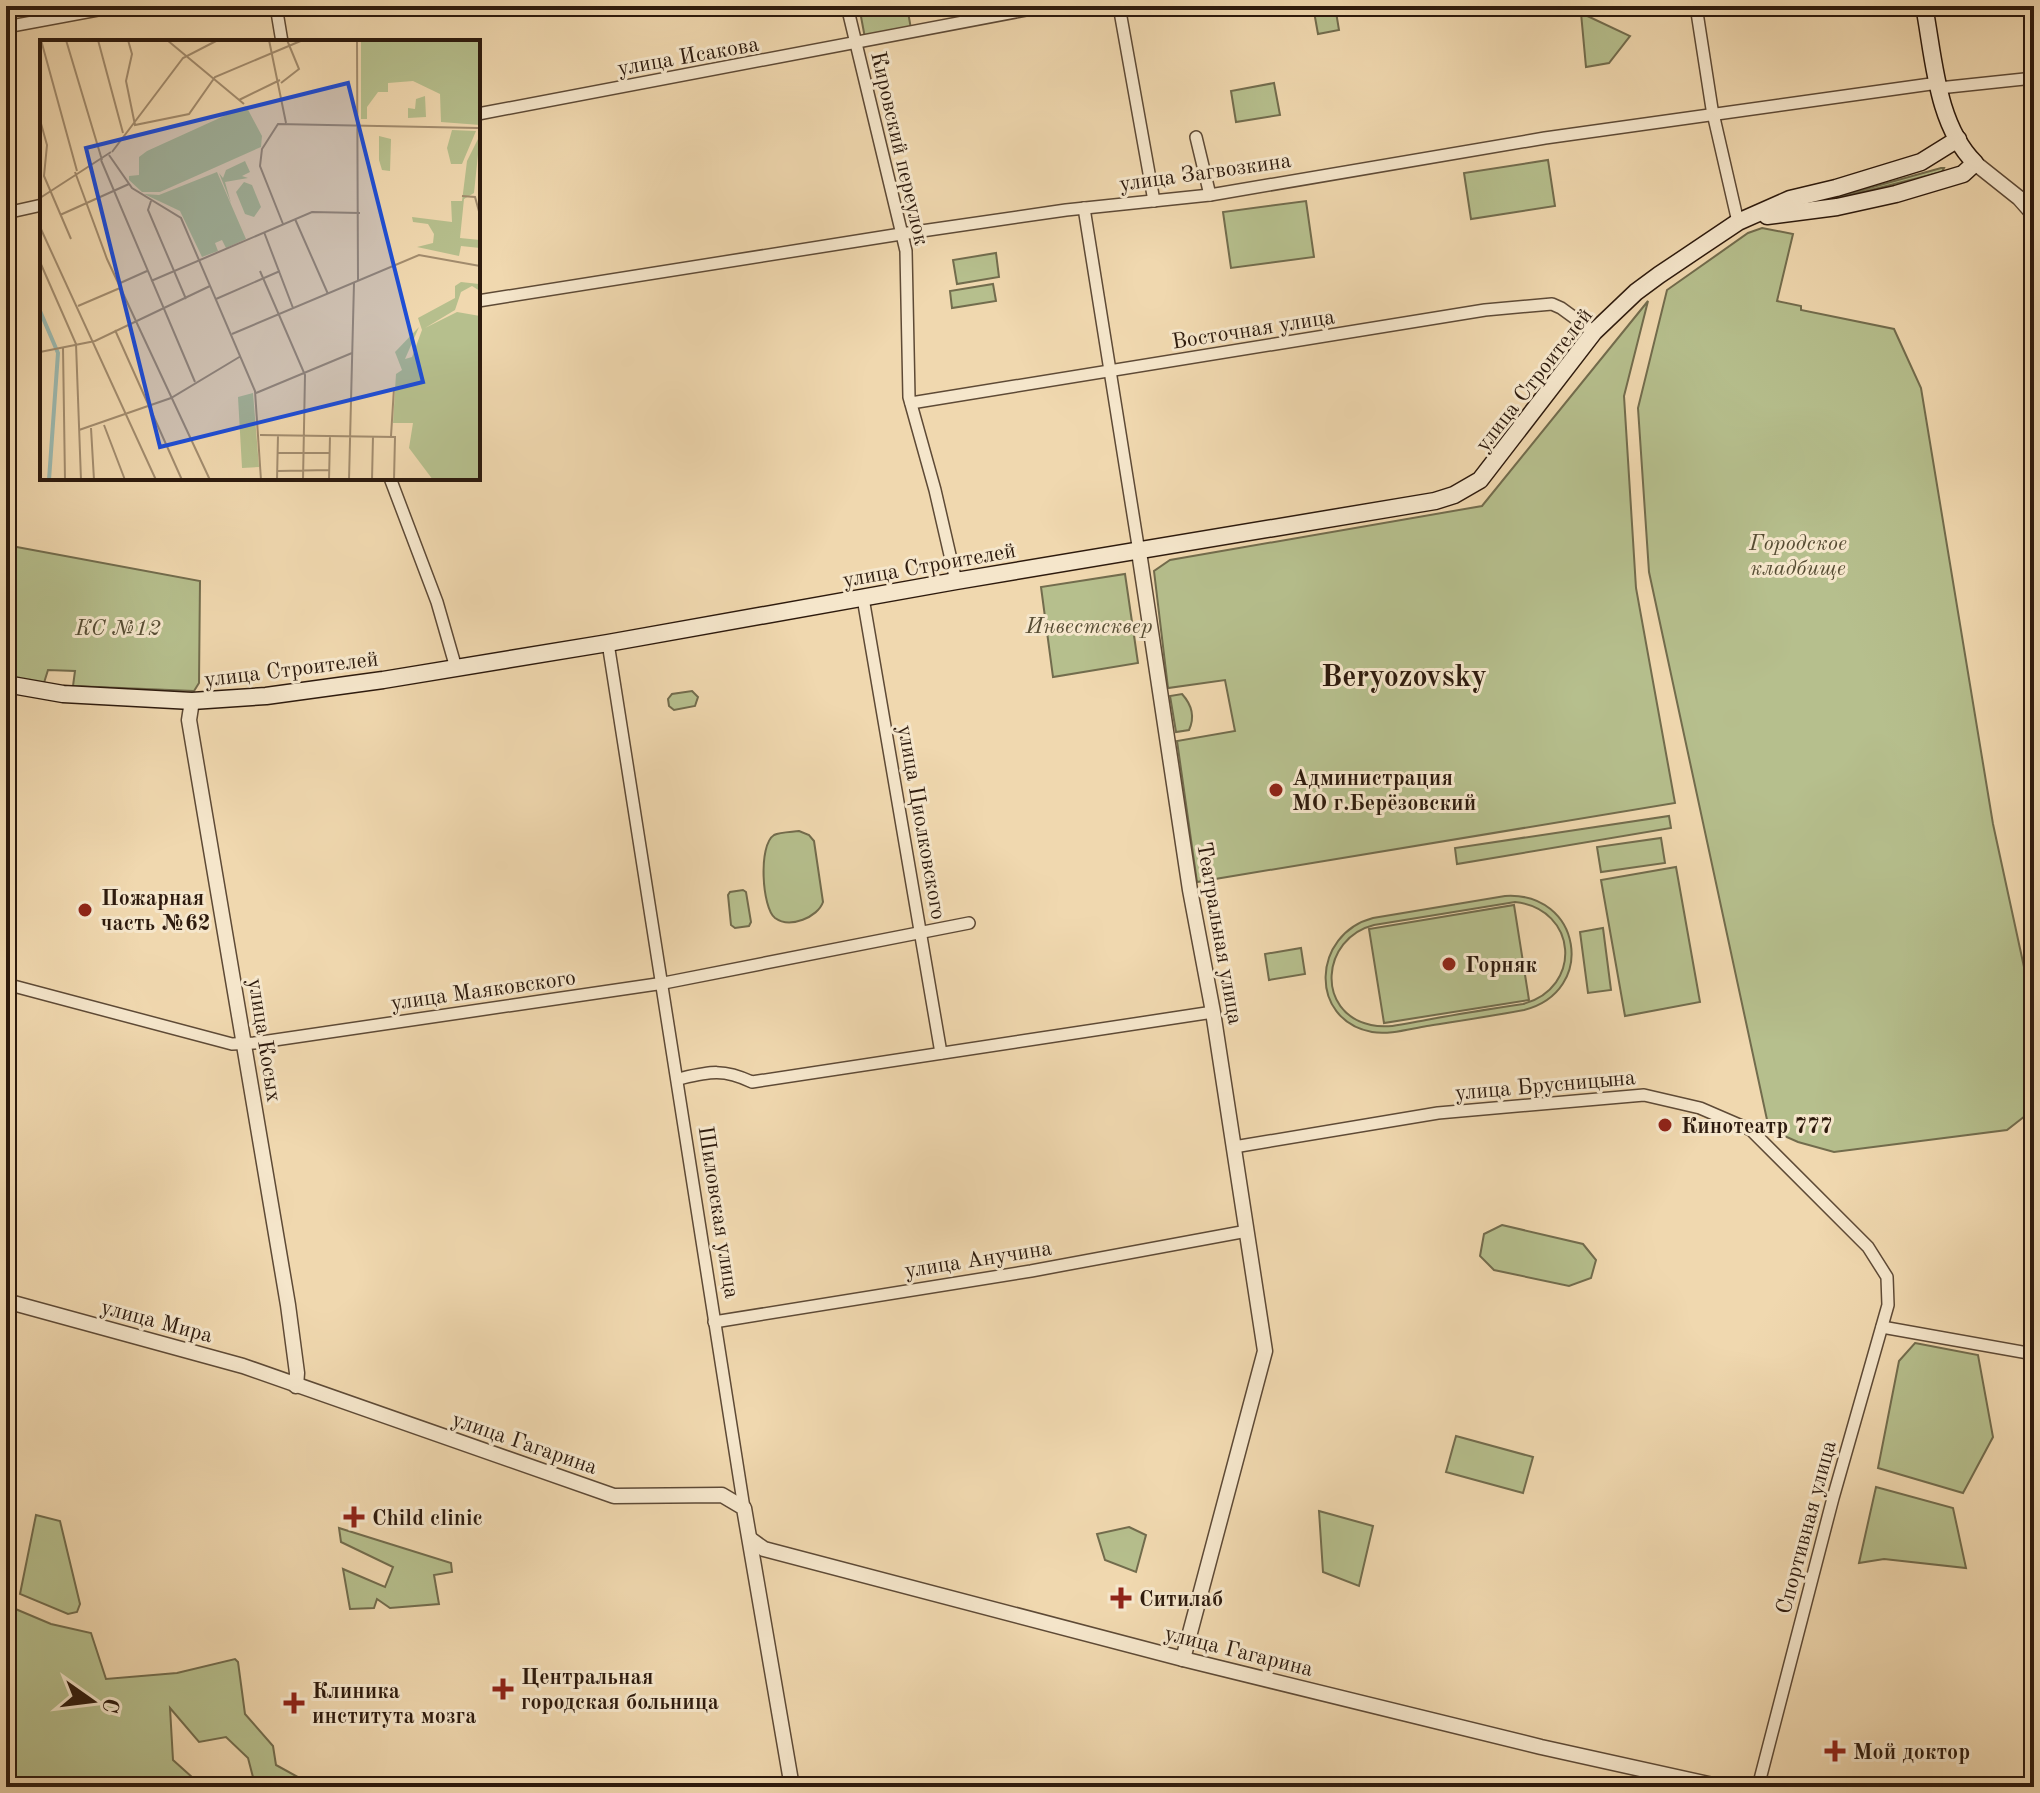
<svg xmlns="http://www.w3.org/2000/svg" width="2040" height="1793" viewBox="0 0 2040 1793" font-family="'Old Standard TT',serif">
<rect width="100%" height="100%" fill="#f0d8af"/>
<filter id="stains"><feTurbulence type="fractalNoise" baseFrequency=".0025" numOctaves="4"/><feColorMatrix values="0 0 0 0 .2 0 0 0 0 .09 0 0 0 0 .02 0 0 0 .5 -.17"/></filter>
<radialGradient id="worn" r=".72"><stop offset=".6" stop-color="#630" stop-opacity="0"/><stop offset="1" stop-color="#630" stop-opacity=".3"/></radialGradient>
<g fill="#b6bf8d" stroke="#726c4d" stroke-width="2" fill-rule="evenodd">
<path d="M859 6H907L911 29 865 38Z"/>
<path d="M1313 6H1335L1339 30 1318 34Z"/>
<path d="M1581 13 1630 36 1609 63 1586 67Z"/>
<path d="M1274 83 1280 115 1236 122 1231 91Z"/>
<path d="M1548 160 1555 206 1471 219 1464 173Z"/>
<path d="M1941 168H1944L1942 172 1835 199 1837 197Z"/>
<path d="M1306 201 1314 257 1231 268 1223 212Z"/>
<path d="M1762 228 1793 234 1777 301 1801 306V310L1894 329 1921 388 1993 824 2034 1013V1109L2007 1130 1834 1152 1798 1142 1769 1129 1649 572 1638 408 1667 290 1748 233Z"/>
<path d="M996 253 999 277 957 284 953 260Z"/>
<path d="M993 284 996 301 952 308 950 291Z"/>
<path d="M1648 301 1624 396 1636 588 1675 803 1197 882 1177 741 1235 731 1225 680 1168 688 1154 571 1170 560 1482 506Z"/>
<path d="M6 545 200 581 199 683 194 691 73 686 75 671 48 670 43 686 6 676Z"/>
<path d="M1125 574 1138 663 1053 677 1041 587Z"/>
<path d="M692 691 698 697 695 706 674 710 669 706 668 699 672 694Z"/>
<path d="M1182 694C1192 705 1195 717 1189 730L1176 732 1170 696Z"/>
<path d="M1669 816 1671 828 1457 864 1455 848Z"/>
<path d="M799 831 809 835 814 841 823 902C818 917 790 929 775 918 762 908 758 845 774 835 780 832 791 832 799 831Z"/>
<path d="M1661 838 1665 863 1601 872 1597 847Z"/>
<path d="M1676 867 1700 1002 1625 1016 1601 880Z"/>
<path d="M743 890 746 892 751 922 749 926 735 928 731 925 728 895 730 892Z"/>
<path d="M1505 896C1581 891 1598 991 1524 1010 1492 1016 1459 1021 1427 1026 1409 1029 1389 1035 1372 1032 1308 1020 1312 934 1373 918ZM1515 902C1578 909 1583 988 1523 1004 1490 1009 1458 1014 1426 1020 1408 1023 1389 1029 1371 1025 1315 1013 1321 938 1374 925Z"/>
<path d="M1514 905 1529 1000 1384 1023 1369 929Z"/>
<path d="M1603 928 1611 990 1588 993 1580 932Z"/>
<path d="M1301 948 1305 974 1269 980 1265 954Z"/>
<path d="M1502 1225 1583 1244 1596 1260 1591 1278 1569 1286 1494 1270 1480 1256 1484 1234Z"/>
<path d="M1915 1343 1978 1355 1993 1437 1963 1493 1878 1468 1899 1361Z"/>
<path d="M1456 1436 1533 1457 1523 1493 1446 1472Z"/>
<path d="M1876 1487 1953 1508 1966 1568 1884 1559 1859 1563Z"/>
<path d="M1319 1511 1373 1526 1359 1586 1323 1572Z"/>
<path d="M36 1515 60 1521 80 1604 77 1612 68 1614 20 1594Z"/>
<path d="M1129 1527 1146 1535 1136 1572 1105 1560 1097 1534Z"/>
<path d="M339 1528 451 1563 452 1572 434 1575 439 1604 390 1608 377 1599 374 1608 350 1609 343 1569 385 1587 393 1567 341 1542Z"/>
<path d="M6 1605 51 1624 91 1633 106 1679 177 1673 235 1659 238 1662 245 1714 273 1746 276 1765 316 1787H265L254 1781 248 1758 226 1737 199 1742 170 1708 173 1760 203 1787H6Z"/>
</g>
<g fill="none" stroke-linecap="round" stroke-linejoin="round">
<g stroke="#5e4a36" stroke-width="14">
<g id="minor">
<path d="M276 6 282 42"/>
<path d="M847 6 906 251 909 397 935 490 956 581"/>
<path d="M1119 6 1154 201"/>
<path d="M1696 6 1712 109 1738 222"/>
<path d="M6 27 119 6"/>
<path d="M1939 88 2034 78"/>
<path d="M478 114 1047 6"/>
<path d="M1196 137 1210 195"/>
<path d="M1084 208 1139 552"/>
<path d="M6 213 42 205"/>
<path d="M478 301 901 234 1066 210 1210 195 1545 138 1938 83"/>
<path d="M911 403 1485 310 1552 304 1561 308 1594 332"/>
<path d="M390 478 437 602 456 668"/>
<path d="M863 598 941 1053"/>
<path d="M608 643 744 1508"/>
<path d="M6 984 232 1044 254 1043 664 983 969 923"/>
<path d="M678 1079C709 1072 722 1068 752 1082L1213 1012"/>
<path d="M1234 1147 1438 1113 1644 1095 1700 1108 1751 1130 1868 1247 1887 1277 1888 1305 1833 1498 1758 1787"/>
<path d="M714 1322 1031 1271 1247 1231"/>
<path d="M1882 1327 2034 1354"/>
</g>
</g>
<g stroke="#5e4a36" stroke-width="17">
<g id="tertiary">
<path d="M1975 163 2019 198 2034 215"/>
<path d="M1139 552 1190 890 1213 1012 1265 1351 1183 1659"/>
<path d="M192 701 189 720 288 1305 297 1373 296 1386"/>
<path d="M6 1301 243 1366 614 1496 722 1495 744 1508 792 1787"/>
<path d="M750 1539 764 1549 1183 1659 1541 1747 1722 1787"/>
</g>
</g>
<g stroke="#2d1a0d" stroke-width="19">
<g id="secondary">
<path d="M1767 216 1837 207 1896 194 1963 174 1975 163C1936 124 1934 57 1924 6"/>
<path d="M6 684 63 694 192 701 266 696 383 680 608 643 956 581 1435 501 1454 495 1480 480 1594 332 1636 292 1659 275 1738 222 1790 199 1836 188 1921 162 1958 139"/>
</g>
</g>
<use href="#minor" stroke="#f5e6cb" stroke-width="11"/>
<use href="#tertiary" stroke="#f5e6cb" stroke-width="14"/>
<use href="#secondary" stroke="#f5e6cb" stroke-width="16"/>
</g>
<g fill="#8f2418" stroke="#f5e6cb" stroke-width="3">
<circle cx="1276" cy="790" r="8"/>
<circle cx="85" cy="910" r="8"/>
<circle cx="1449" cy="964" r="8"/>
<circle cx="1665" cy="1125" r="8"/>
<path d="M350 1505h8v8h8v8h-8v8h-8v-8h-8v-8h8z"/>
<path d="M1117 1586h8v8h8v8h-8v8h-8v-8h-8v-8h8z"/>
<path d="M499 1677h8v8h8v8h-8v8h-8v-8h-8v-8h8z"/>
<path d="M290 1691h8v8h8v8h-8v8h-8v-8h-8v-8h8z"/>
<path d="M1831 1739h8v8h8v8h-8v8h-8v-8h-8v-8h8z"/>
</g>
<g text-anchor="middle" stroke-width="6" stroke-linejoin="round" paint-order="stroke">
<g font-size="22" fill="#2d1a0d" stroke="#f5e6cb">
<text transform="translate(688 55) rotate(-10)" y="8">улица Исакова</text>
<text transform="translate(901 148) rotate(77)" y="8">Кировский переулок</text>
<text transform="translate(1205 171) rotate(-8)" y="8">улица Загвозкина</text>
<text transform="translate(1253 328) rotate(-9)" y="8">Восточная улица</text>
<text transform="translate(1533 379) rotate(-52)" y="8">улица Строителей</text>
<text transform="translate(929 564) rotate(-10)" y="8">улица Строителей</text>
<text transform="translate(291 668) rotate(-7)" y="8">улица Строителей</text>
<text transform="translate(923 822) rotate(80)" y="8">улица Циолковского</text>
<text transform="translate(1221 933) rotate(80)" y="8">Театральная улица</text>
<text transform="translate(483 989) rotate(-8)" y="8">улица Маяковского</text>
<text transform="translate(266 1040) rotate(81)" y="8">улица Косых</text>
<text transform="translate(1545 1084) rotate(-5)" y="8">улица Брусницына</text>
<text transform="translate(720 1212) rotate(81)" y="8">Шиловская улица</text>
<text transform="translate(978 1258) rotate(-9)" y="8">улица Анучина</text>
<text transform="translate(157 1320) rotate(15)" y="8">улица Мира</text>
<text transform="translate(525 1442) rotate(19)" y="8">улица Гагарина</text>
<text transform="translate(1805 1527) rotate(-75)" y="8">Спортивная улица</text>
<text transform="translate(1239 1650) rotate(14)" y="8">улица Гагарина</text>
</g>
<g font-size="22" font-style="italic" fill="#564c33" stroke="#f5e6cb">
<text x="1798" y="550">Городское<tspan x="1798" dy="25">кладбище</tspan></text>
<text x="1089" y="633">Инвестсквер</text>
<text x="118" y="635">КС №12</text>
</g>
<g font-size="22" font-weight="bold" fill="#2d1a0d" stroke="#f5e6cb" text-anchor="start">
<text x="1292" y="785">Администрация<tspan x="1292" dy="25">МО г.Берёзовский</tspan></text>
<text x="101" y="905">Пожарная<tspan x="101" dy="25">часть №62</tspan></text>
<text x="1465" y="972">Горняк</text>
<text x="1681" y="1133">Кинотеатр 777</text>
<text x="372" y="1525">Child clinic</text>
<text x="1139" y="1606">Ситилаб</text>
<text x="521" y="1684">Центральная<tspan x="521" dy="25">городская больница</tspan></text>
<text x="312" y="1698">Клиника<tspan x="312" dy="25">института мозга</tspan></text>
<text x="1853" y="1759">Мой доктор</text>
</g>
<g font-size="30" font-weight="bold" fill="#2d1a0d" stroke="#f5e6cb">
<text x="1404" y="686">Beryozovsky</text>
</g>
</g>
<g transform="translate(40 40)">
<rect width="440" height="440" fill="#f0d8af"/>
<path d="M321 0H440V85L401 82 400 54 373 41 348 43V52H338L327 67V79H321ZM385 56 386 77 368 78V68L375 69 376 59ZM206 66 222 96 221 107 120 152H102L89 140V136L99 135V117L107 111ZM412 90 436 91 422 124H411L407 108ZM440 95 434 153 424 159 420 198 440 200V208L421 206 419 216 377 207 393 203 394 194 388 184 373 182 372 177 412 182 411 161H422L427 121ZM339 96 351 99 350 131 342 130 339 120ZM205 121 210 132 202 136 208 138 185 142 191 163 179 133 183 138 186 130ZM177 132 206 199 186 208 182 200 175 203 178 211 162 217 140 171 104 154 119 155ZM204 142 212 145 221 167 214 177 205 174 196 152ZM440 235V251L432 246 421 252 415 270 385 288 417 272 440 276V440H393L369 408 373 383H353L356 334 362 330 355 312 379 287 365 319 372 317 382 290 378 278 415 258V246L421 242 439 244ZM213 353 219 427 202 428 198 357Z" fill="#b6bf8d"/>
<path fill="none" stroke="#9bb9b0" stroke-width="4" d="M0 271 18 313 9 440"/>
<path fill="none" stroke="#a28c6e" stroke-width="2" d="M1 0 37 131M26 0 62 120M58 0 83 93M88 0 92 14 86 41 95 85 149 74 175 37 263 0M127 0 204 64M229 0 246 83M317 0 318 241M241 43 259 29 247 0M199 60 240 40M0 80 7 105 4 136 31 199M72 112 143 18 178 0M69 115 92 148 141 178 215 351 221 440M61 120 155 342M35 132 67 219 170 440M422 156 435 157 440 175M0 158 71 112M111 161 108 170 146 259M20 175 89 144M255 179 288 254M243 184 220 126 222 109 238 84 438 88M0 187 116 440M224 192 253 268M0 222 36 304 41 440M220 231 265 335 263 440M111 241 272 172 320 173M78 244 107 231M176 259 240 231M38 266 80 248M75 290 142 440M192 294 379 215 440 226M23 308 25 440M0 312 55 301 170 246M216 353 312 313M64 385 85 440M51 388 54 440M39 390 131 358 201 316M220 395 355 397 354 440M351 396 354 348M238 413H290M238 431 290 430M237 440 238 395M289 440 290 396M309 440 314 243M332 440 333 396"/>
<path fill="#1d4ed8" fill-opacity="0.15" stroke="#1d4ed8" stroke-width="4" d="M308 43 383 342 120 407 46 108Z"/>
<rect width="440" height="440" fill="none" stroke="#2d1a0d" stroke-width="4"/>
</g>
<rect width="2040" height="1793" fill="none" stroke="#f0d8af" stroke-width="32"/>
<rect x="8" y="8" width="2024" height="1777" fill="none" stroke="#2d1a0d" stroke-width="4"/>
<rect x="16" y="16" width="2008" height="1761" fill="none" stroke="#2d1a0d" stroke-width="2"/>
<g transform="translate(92 1701) rotate(104)" stroke="#f5e6cb" stroke-width="6" paint-order="stroke">
<path d="M0-6L14 30L0 20L-14 30Z" fill="#2d1a0d"/>
<text y="-12" font-size="22" font-weight="bold" text-anchor="middle" fill="#2d1a0d">С</text>
</g>
<rect width="100%" height="100%" filter="url(#stains)"/>
<rect width="100%" height="100%" fill="url(#worn)"/>
</svg>
